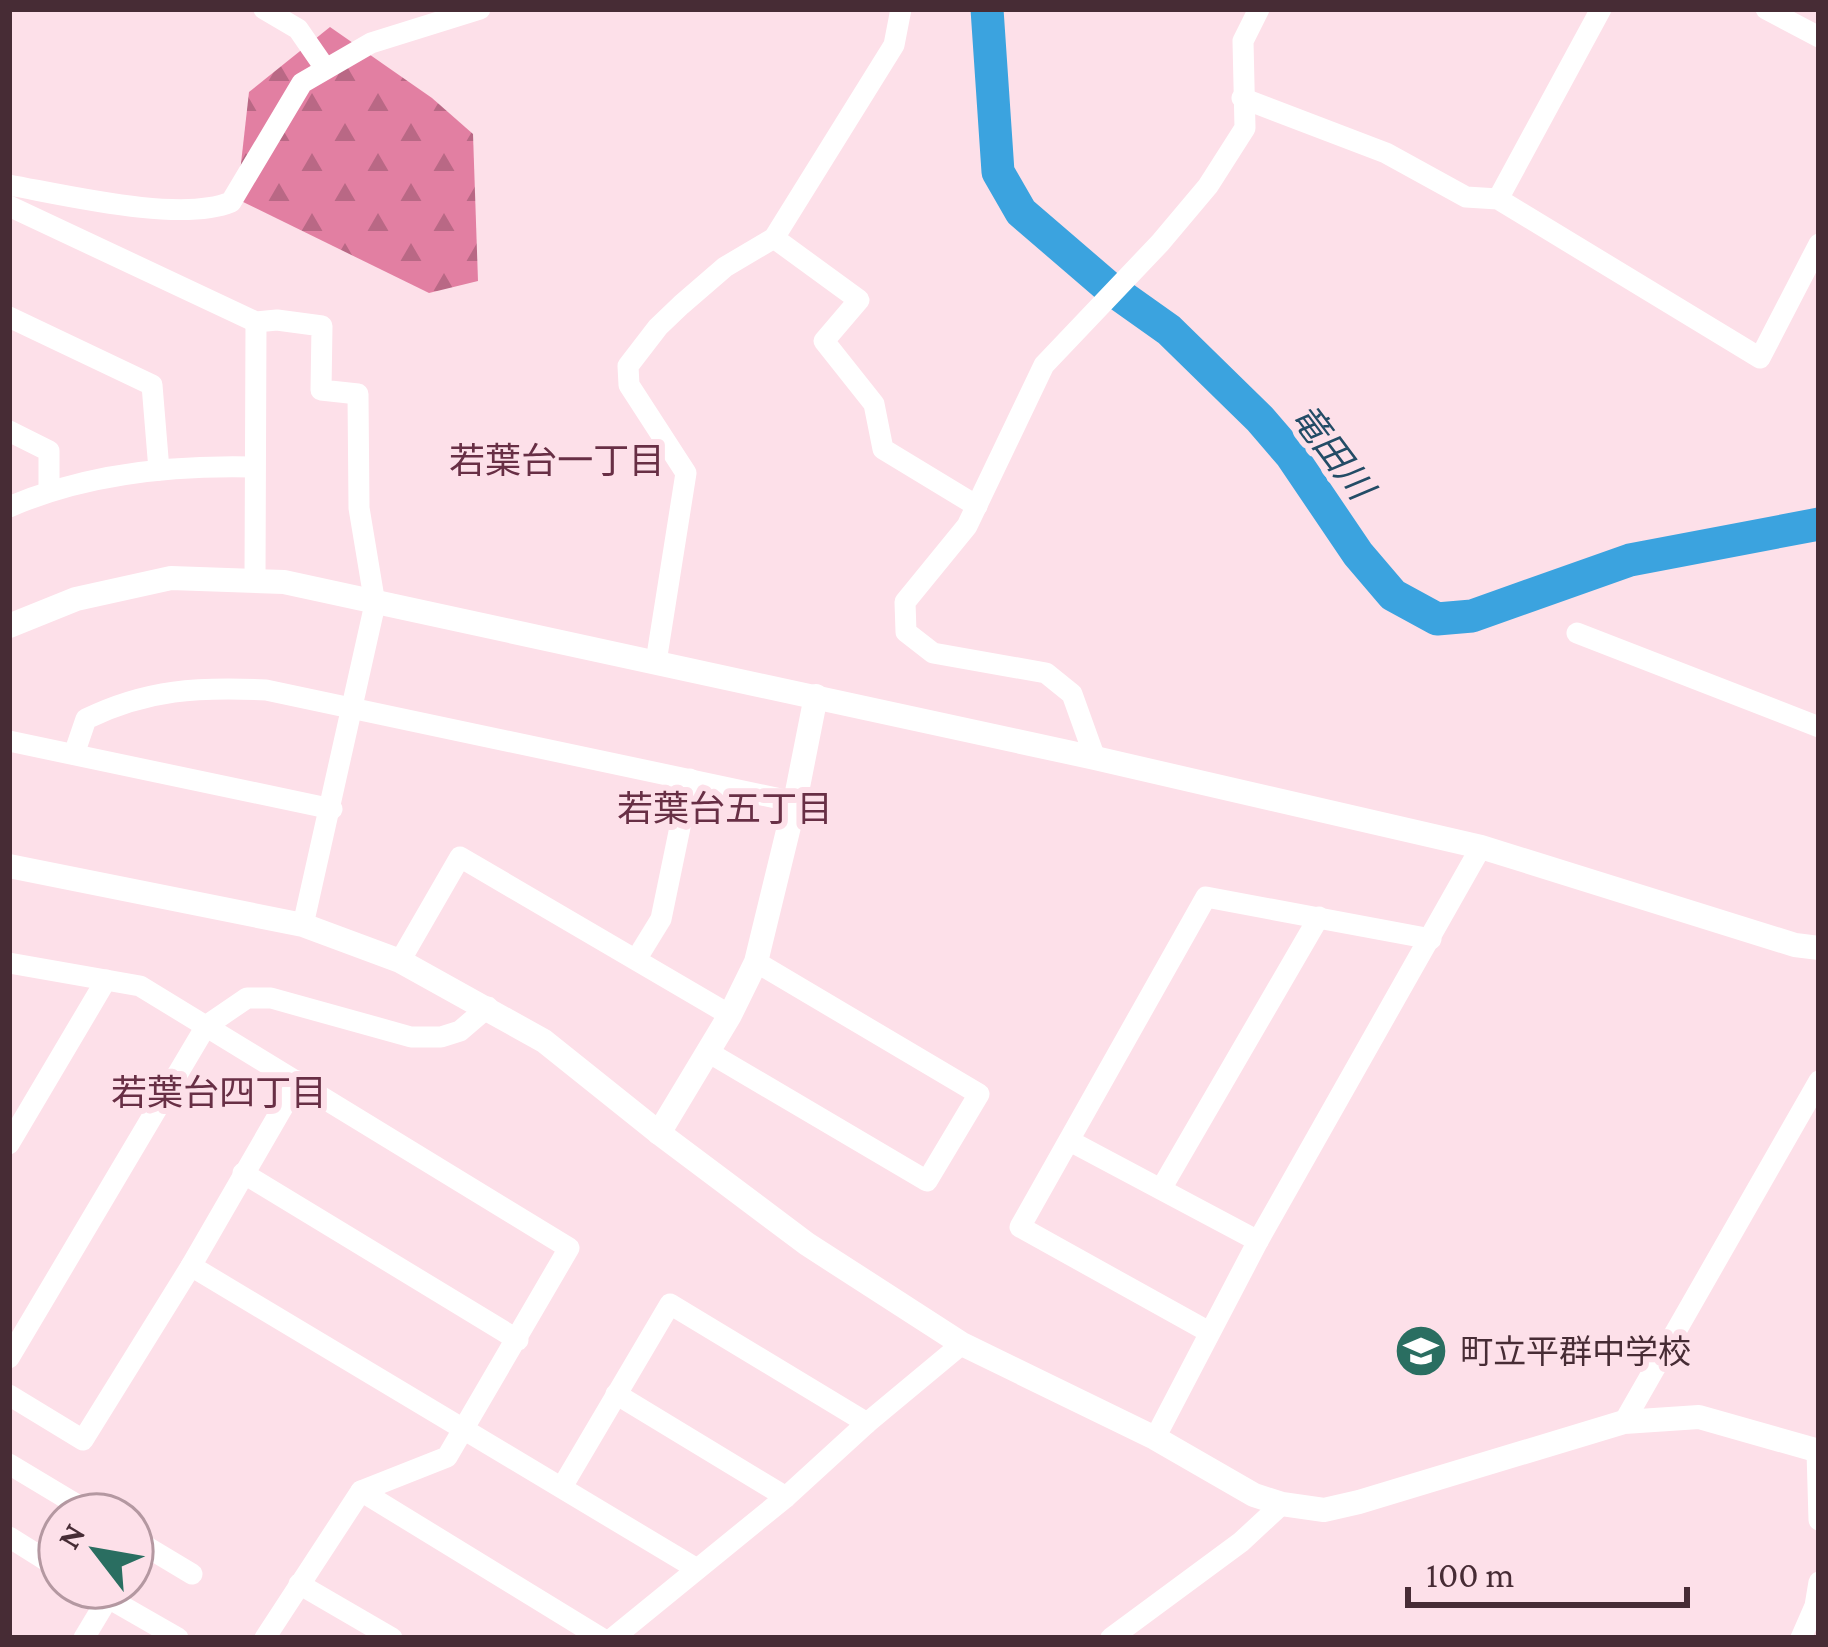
<svg xmlns="http://www.w3.org/2000/svg" width="1828" height="1647" viewBox="0 0 1828 1647" font-family="'Crimson Pro','Noto Sans JP',serif">
<defs>
<pattern id="forest-firs" width="22" height="20" patternUnits="userSpaceOnUse" patternTransform="scale(3)"><rect width="22" height="20" fill="#e27fa2"/><path d="M5 1l3.5 6h-7zM16 11l3.5 6h-7z" fill="#b96885"/></pattern>
</defs>
<rect width="100%" height="100%" fill="#fde0e9"/>
<path fill="url(#forest-firs)" d="M330 27 432 98 473 134 478 281 429 293 237 199 249 92Z"/>
<g fill="none" stroke-linecap="round" stroke-linejoin="round">
<path stroke="#3ba3df" stroke-width="33" d="M987 9 998 172 1021 212 1107 286 1169 330 1260 419 1291 455 1358 554 1393 595 1437 619 1472 616 1630 560 1819 524"/>
<g stroke="#fff" stroke-width="21">
<path d="M264 9 298 29 325 68"/>
<path d="M1766 9 1819 37"/>
<path d="M1242 98 1386 153 1466 197 1498 199 1760 358 1819 244"/>
<path d="M9 185C65 195 181 223 231 202L302 83 371 43 480 9"/>
<path d="M1498 199 1601 9"/>
<path d="M9 206 256 322 277 320 322 326 321 390 358 394 359 508 375 604 303 925"/>
<path d="M774 238 859 300 824 341 874 404 883 449 977 506"/>
<path d="M9 317 152 385 159 470"/>
<path d="M9 431 49 451V490"/>
<path d="M9 507C85 474 172 465 254 467"/>
<path d="M255 579 256 322"/>
<path d="M1577 633 1819 727"/>
<path d="M656 662 686 473 629 385 628 366 658 327 681 305 725 267 774 238 894 45 901 9"/>
<path d="M9 741 332 809"/>
<path d="M74 754 86 719C148 689 198 687 266 690L795 802"/>
<path d="M1095 758 1072 694 1046 673 933 653 906 632 905 602 967 526 1044 365 1160 243 1208 186 1245 128 1243 41 1259 9"/>
<path d="M637 958 661 919 690 779"/>
<path d="M400 961 460 857 730 1015"/>
<path d="M9 963 140 986 569 1248 447 1457 361 1491 265 1638"/>
<path d="M708 1052 927 1181 979 1094 756 962"/>
<path d="M1070 1141 1258 1241"/>
<path d="M9 1144 106 980"/>
<path d="M243 1173 518 1340"/>
<path d="M1161 1189 1319 917"/>
<path d="M191 1266 697 1569"/>
<path d="M1209 1332 1020 1227 1206 897 1431 939"/>
<path d="M9 1358 206 1026 247 998H271L411 1037H441L460 1031 488 1007"/>
<path d="M616 1394 786 1497"/>
<path d="M9 1395 83 1440 191 1266 298 1081"/>
<path d="M1624 1422 1819 1081"/>
<path d="M1155 1438 1258 1241 1481 847"/>
<path d="M1817 1452 1819 1520"/>
<path d="M9 1464 94 1515"/>
<path d="M562 1487 670 1304 867 1423"/>
<path d="M361 1491 601 1638"/>
<path d="M9 1537 60 1569"/>
<path d="M132 1538 192 1574"/>
<path d="M299 1584 392 1638"/>
<path d="M89 1587 178 1638"/>
<path d="M84 1638 108 1598"/>
<path d="M613 1638 786 1497 867 1423 962 1344"/>
<path d="M1111 1638 1241 1542 1282 1504"/>
<path d="M1801 1638 1815 1606 1819 1582"/>
</g>
<g stroke="#fff" stroke-width="24">
<path d="M9 626 76 599 171 578 284 582 1095 758 1481 847 1795 945 1819 948"/>
<path d="M9 866 303 925 400 961 544 1041 659 1133 807 1244 962 1344 1155 1438 1254 1495 1282 1504 1324 1510 1359 1502 1624 1422 1699 1417 1819 1451"/>
<path d="M659 1133 730 1015 756 962 795 802 816 696"/>
</g>
</g>
<defs>
<g id="school-disc" transform="scale(2.7)"><circle r="9.5" fill="#2a6e61" stroke="#fde0e9"/><path d="M0-5L7-2L0 1L-7-2ZM-4 1L0 2.5L4 1V4Q0 6-4 4Z" fill="#fff"/></g>
</defs>
<g fill-rule="evenodd">
<use href="#school-disc" x="1421" y="1351"/>
</g>
<g text-anchor="middle" stroke-width="12" stroke-linejoin="round" paint-order="stroke">
<g font-size="33" fill="#472c35" stroke="#fde0e9" text-anchor="start">
<text x="1460" y="1363">町立平群中学校</text>
</g>
<g font-size="36" font-style="italic" fill="#234c66" stroke="#fde0e9">
<text transform="translate(1333 451) rotate(53)" y="13">竜田川</text>
</g>
<g font-size="36" fill="#682f45" stroke="#fde0e9">
<text x="557" y="473">若葉台一丁目</text>
<text x="725" y="821">若葉台五丁目</text>
<text x="219" y="1105">若葉台四丁目</text>
</g>
</g>
<rect width="1828" height="1647" fill="none" stroke="#472c35" stroke-width="24"/>
<g transform="translate(96 1551) rotate(301)"><circle r="57" fill="#fde0e9" stroke="#b498a1" stroke-width="3"/>
<path d="M0-9L21 45L0 30L-21 45Z" fill="#2a6e61"/>
<text y="-18" font-size="33" font-weight="bold" text-anchor="middle" fill="#472c35">N</text>
</g>
<path d="M1408 1587v18h279v-18" fill="none" stroke="#472c35" stroke-width="6"/>
<text x="1426" y="1587" font-size="36" fill="#472c35" stroke="#fde0e9" stroke-width="9" paint-order="stroke">100 m</text>
</svg>
